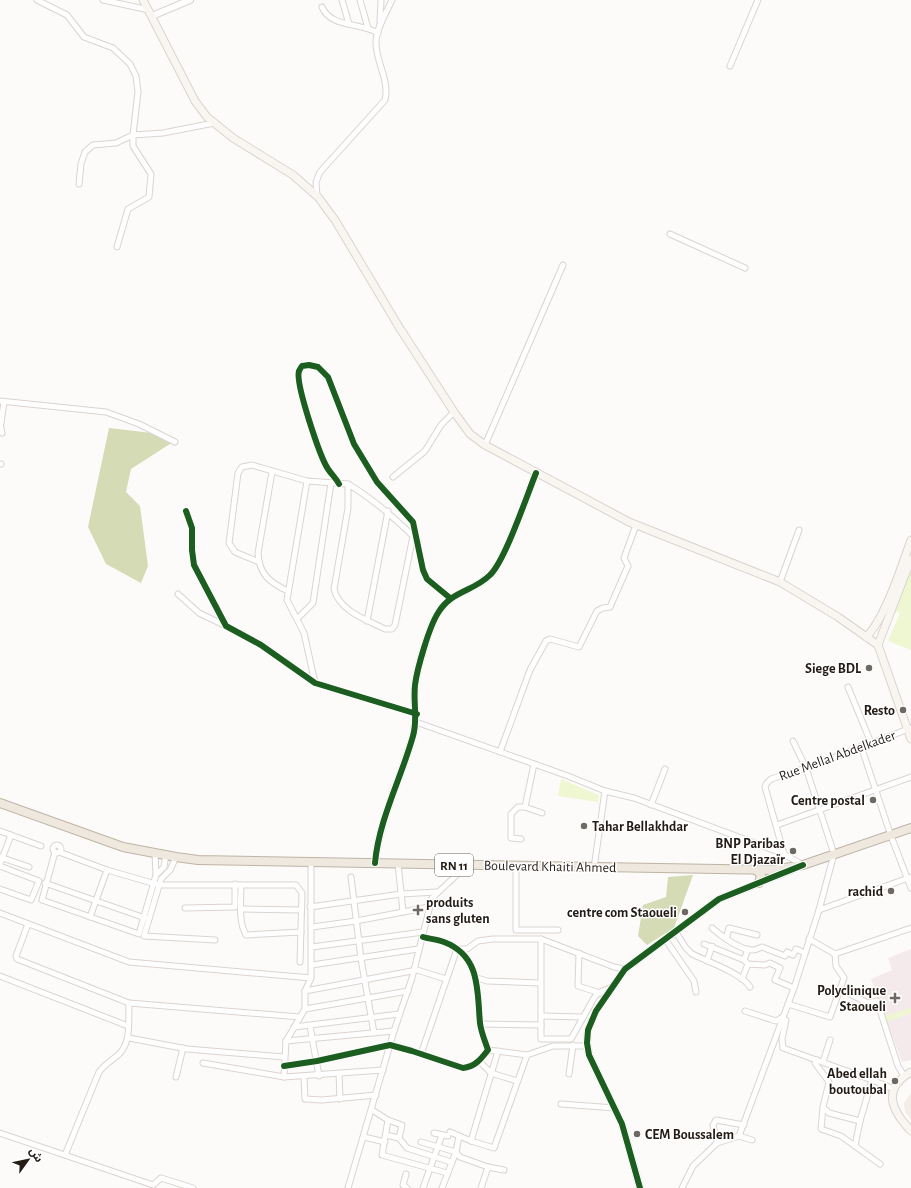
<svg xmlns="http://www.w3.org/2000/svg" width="911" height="1188" viewBox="0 0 911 1188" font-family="'Alegreya Sans','Noto Sans Arabic',sans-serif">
<rect width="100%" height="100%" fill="#fdfbf9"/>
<path fill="#f3ece7" d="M911 1093V1120L905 1112 904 1103Z"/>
<path fill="#f4eaeb" d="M911 949V1060L902 1062 871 979 892 970 888 958Z"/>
<g fill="#eff6d2">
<path d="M911 570V650L888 641 900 613 895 611Z"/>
<path d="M561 779 599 795 598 802 558 796Z"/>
<path d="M911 1008V1013L887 1022 885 1016Z"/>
</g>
<g fill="#d5dcb5">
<path d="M109 428 152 433 173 442 131 469 126 492 140 506 148 566 141 583 106 564 88 527Z"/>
<path d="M693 875 674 928 647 945 638 936 643 905 666 897 668 877Z"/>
</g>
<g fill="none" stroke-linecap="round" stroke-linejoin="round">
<g stroke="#d9d4d1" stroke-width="7">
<g id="minor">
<path d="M37 0 67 15 84 37 113 48 130 64 136 76 138 92 133 135V146L151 174 149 197 128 209 117 247"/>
<path d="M103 0 149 10"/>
<path d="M342 0 349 24"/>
<path d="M360 0 368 28"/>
<path d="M322 7C331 28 359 22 378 33"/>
<path d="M380 22 381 0"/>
<path d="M730 66 758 0"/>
<path d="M79 184 81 164 85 152 93 145 116 143 133 135 163 133 214 123"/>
<path d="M317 196 316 182 320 172 385 100C390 80 375 61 376 41 377 27 386 13 392 0"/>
<path d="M670 234 745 268"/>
<path d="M0 401 106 412 139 424 175 442"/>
<path d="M0 423 2 433 0 432"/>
<path d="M1 423 4 402"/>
<path d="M485 445 563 265"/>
<path d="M0 464H1"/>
<path d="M272 472 258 553C259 574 270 583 288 591"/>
<path d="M393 477 425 451 441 425 454 412"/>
<path d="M307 481 287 600 304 633 315 683"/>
<path d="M339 484C336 478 332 475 328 469 320 457 295 383 299 371 300 369 301 367 302 366L309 365 318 367 328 377 354 444 377 482 413 522 423 570 427 579 450 598"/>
<path d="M186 511 192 528V550L194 565 226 626 261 645 315 683 417 714"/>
<path d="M413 536 395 625 392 629H385C367 620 339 611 334 589L348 508V484C375 500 396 519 418 541"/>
<path d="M259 562 235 552 229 543 238 473 242 467 252 465 307 481 348 484"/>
<path d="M780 582 799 530"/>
<path d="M178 594 199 613 226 626"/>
<path d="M298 618 313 603 331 483"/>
<path d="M367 621 388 511"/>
<path d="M848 687 871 743"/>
<path d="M416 722 568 776 605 791"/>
<path d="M861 746 891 836 911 888"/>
<path d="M500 752 530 670 546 641 550 639 579 647 597 611 603 608 610 607 628 566 624 558 636 525"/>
<path d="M651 805 665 769"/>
<path d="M525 807 534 764"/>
<path d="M777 825 911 777"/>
<path d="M0 831 41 846"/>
<path d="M521 839 511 838V814L518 807H525L542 813"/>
<circle cx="57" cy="849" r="4"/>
<path d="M55 852 42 900 139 934 156 875 155 853"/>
<path d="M59 852 107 870 159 885H296L302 893 300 962"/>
<path d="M784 854 765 787 766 784 771 779 806 768 911 728"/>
<path d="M0 857 29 867"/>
<path d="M176 857 170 870 161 879 144 936 215 940"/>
<path d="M398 863 403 912"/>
<path d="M0 864 11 835"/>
<path d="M516 865V930H558"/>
<path d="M0 866 39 881 31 900 0 889"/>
<path d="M594 868 605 791 634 798 784 854 803 865"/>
<path d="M156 875 164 867 166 854"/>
<path d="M351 877 361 959 374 1033"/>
<path d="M45 883 145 918"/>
<path d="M241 885C241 901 238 921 246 935L301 932"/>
<path d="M310 907 401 894 437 892"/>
<path d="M185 908 235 907V884"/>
<path d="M240 909 301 910"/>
<path d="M819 910 911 877"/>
<path d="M0 913 129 962 311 978"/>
<path d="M90 917 107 870"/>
<path d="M28 924 16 956 17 959 129 1003 300 1017"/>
<path d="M312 927 356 921 429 907"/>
<path d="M712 928C720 935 741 951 753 950 756 950 759 948 762 947L785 956 787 952 793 955 796 949 805 953"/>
<path d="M675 931 686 948 692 954C707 961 743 974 750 987"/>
<path d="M541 939V1039H571L594 998 598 993 612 987"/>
<path d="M665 939 694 981 696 992"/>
<path d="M726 939 729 928 757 935"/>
<path d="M809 939 835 954 911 928"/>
<path d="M704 944 744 960 748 964 765 965 770 963 780 968 775 980 794 988"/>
<path d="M312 947 423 932"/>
<path d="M579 953 578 986 600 993"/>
<path d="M744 960 748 949"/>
<path d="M707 961 712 946"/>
<path d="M312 965 418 949"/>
<path d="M0 976 128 1026"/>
<path d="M477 978 487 981 540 983"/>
<path d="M742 979 748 964"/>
<path d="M840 989 868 1003 877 1001 898 1066 904 1076"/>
<path d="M305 991 417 970 446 979"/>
<path d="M788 1004 830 1017 844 978 836 966 835 954"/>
<path d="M305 1009 408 991"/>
<path d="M745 1011 776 1021 783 1017"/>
<path d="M542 1016 582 1017"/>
<path d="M783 1019 786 1020 782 1039 783 1048 872 1080"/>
<path d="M480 1024 541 1025"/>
<path d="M310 1026 319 1076"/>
<path d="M294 1027 399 1014"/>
<path d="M129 1038 187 1049 284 1057"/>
<path d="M286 1041 394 1031"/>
<path d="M488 1050 527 1055 553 1046H583L587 1043"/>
<path d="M421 1054 457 949H467L478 941 493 939H541L614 967 625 969"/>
<path d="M817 1060 815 1063 829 1082 823 1107 829 1113 860 1121 872 1080 894 1089"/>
<path d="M479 1061 491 1073 517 1081"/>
<path d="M823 1062 830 1040"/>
<path d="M203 1063 284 1077 286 1041 305 1009V991L311 978V863"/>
<path d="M284 1066 317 1061 390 1045 412 1051 463 1068C475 1067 481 1059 488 1050 485 1041 481 1032 480 1023 477 991 481 956 444 942 437 939 429 939 423 937"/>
<path d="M339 1073 340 1099"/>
<path d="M569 1074 573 1045"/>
<path d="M176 1077 183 1048"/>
<path d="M284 1077 383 1070"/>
<path d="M304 1077 305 1099 322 1100 376 1095"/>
<path d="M561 1104 615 1108"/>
<path d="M823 1107 821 1129 841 1136 855 1146 860 1121"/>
<path d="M372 1110 388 1120 402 1125 399 1138"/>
<path d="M388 1120 382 1155 447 1173"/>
<path d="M450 1132 471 1141 498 1051"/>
<path d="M0 1133 153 1185 161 1178 193 1188"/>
<path d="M434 1133 448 1136"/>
<path d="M386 1135 399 1138 407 1148 451 1162"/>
<path d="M739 1136 794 988 819 910 834 854 806 768 793 741"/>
<path d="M364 1137 385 1142"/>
<path d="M471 1141 494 1148 527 1055"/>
<path d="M421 1142 456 1152 460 1157 488 1167 504 1170"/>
<path d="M717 1143 713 1125 716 1120 744 1125"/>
<path d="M855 1146 880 1164"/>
<path d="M65 1155 99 1072C105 1064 111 1061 118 1055 132 1043 128 1020 129 1003"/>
<path d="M406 1174 403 1185 407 1188"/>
<path d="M348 1188 394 1031 412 978 432 898 461 871 465 865"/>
<path d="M423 1188 442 1135"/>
<path d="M442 1188 456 1152 459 1136"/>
<path d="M481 1188 488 1167"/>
<path d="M682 1188 693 1166 717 1143 739 1136 752 1140"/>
</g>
</g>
<g stroke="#d9d4d1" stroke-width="8">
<g id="tertiary">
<path d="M152 16 190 0"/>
<path d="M375 863C379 819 401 779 413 736 418 719 413 703 415 685 417 669 429 627 438 613 452 590 473 592 490 575 505 561 527 495 536 473"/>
<path d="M640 1188 622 1124 589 1055 587 1043 588 1030 596 1011 625 969 719 899 794 869"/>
</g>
</g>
<g stroke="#d9d4d1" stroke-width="9">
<g id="secondary">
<path d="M143 0 195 101 207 117 233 138 293 175 318 197 335 220 399 327 454 412 470 434 485 445 629 522 780 582 838 617 878 645"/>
<path d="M866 637C885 619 902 565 911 540"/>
<path d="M878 645 911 739"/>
<path d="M878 645 911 559"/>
<path d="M911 1072C881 1089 892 1111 911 1131"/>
</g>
</g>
<g stroke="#bdb4a6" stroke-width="10">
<g id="trunk">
<path d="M0 803 123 847 176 857 198 860 773 870 803 865 911 828"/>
<path d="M755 869 761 875 759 883"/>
</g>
</g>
<use href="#minor" stroke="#fffefe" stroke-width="5"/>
<use href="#tertiary" stroke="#fffefe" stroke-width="6"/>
<use href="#secondary" stroke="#f9f6f1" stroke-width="7"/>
<use href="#trunk" stroke="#eee8de" stroke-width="8"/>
<g stroke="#fff" stroke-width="8">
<g id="cycleway">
<path d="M339 484C336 478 332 475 328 469 320 457 295 383 299 371 300 369 301 367 302 366L309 365 318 367 328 377 354 444 377 482 413 522 423 570 427 579 450 598"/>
<path d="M186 511 192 528V550L194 565 226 626 261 645 315 683 417 714"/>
<path d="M375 863C379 819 401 779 413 736 418 719 413 703 415 685 417 669 429 627 438 613 452 590 473 592 490 575 505 561 527 495 536 473"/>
<path d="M284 1066 317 1061 390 1045 412 1051 463 1068C475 1067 481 1059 488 1050 485 1041 481 1032 480 1023 477 991 481 956 444 942 437 939 429 939 423 937"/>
<path d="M640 1188 622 1124 589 1055 587 1043 588 1030 596 1011 625 969 719 899 803 865"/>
</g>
</g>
<use href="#cycleway" stroke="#1b5e20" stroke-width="6"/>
</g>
<g fill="#6f6965" stroke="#fff" stroke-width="1.5">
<circle cx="869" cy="668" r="4"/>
<circle cx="903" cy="710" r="4"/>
<circle cx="873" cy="800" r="4"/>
<circle cx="584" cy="826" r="4"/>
<circle cx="793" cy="851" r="4"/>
<circle cx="891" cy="891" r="4"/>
<path d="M416 904h4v4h4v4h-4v4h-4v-4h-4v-4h4z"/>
<circle cx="685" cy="912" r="4"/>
<path d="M893 992h4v4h4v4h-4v4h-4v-4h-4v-4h4z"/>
<circle cx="895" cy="1081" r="4"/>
<circle cx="637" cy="1134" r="4"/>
</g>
<g text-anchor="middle" stroke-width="3" stroke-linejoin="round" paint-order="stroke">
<rect fill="#fff" stroke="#655f5c" stroke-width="1" x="435" y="854" width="38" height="22" rx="3"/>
<g font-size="13" font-weight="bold" fill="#231b16">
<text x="454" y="870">RN 11</text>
</g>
<g font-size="14" font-weight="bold" fill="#231b16" stroke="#fff" text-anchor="end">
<text x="861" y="673">Siege BDL</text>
<text x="895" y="715">Resto</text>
<text x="865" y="805">Centre postal</text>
<text x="592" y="831" text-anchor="start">Tahar Bellakhdar</text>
<text x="785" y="848">BNP Paribas<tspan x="785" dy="16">El Djazaïr</tspan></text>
<text x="883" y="896">rachid</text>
<text x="426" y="907" text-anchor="start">produits<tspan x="426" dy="16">sans gluten</tspan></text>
<text x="677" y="917">centre com Staoueli</text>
<text x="886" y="995">Polyclinique<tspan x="886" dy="16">Staoueli</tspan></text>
<text x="887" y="1078">Abed ellah<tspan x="887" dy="16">boutoubal</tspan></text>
<text x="645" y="1139" text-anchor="start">CEM Boussalem</text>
</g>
<g font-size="14" fill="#231b16" stroke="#fff">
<text transform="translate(837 755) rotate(-20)" y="5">Rue Mellal Abdelkader</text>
<text transform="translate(550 866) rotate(1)" y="5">Boulevard Khaiti Ahmed</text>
</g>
</g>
<g transform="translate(28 1160) rotate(57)" stroke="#ffffff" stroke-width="3" paint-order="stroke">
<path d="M0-3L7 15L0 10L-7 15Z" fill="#231b16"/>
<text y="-6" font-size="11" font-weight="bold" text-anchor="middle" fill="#231b16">ش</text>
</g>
</svg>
